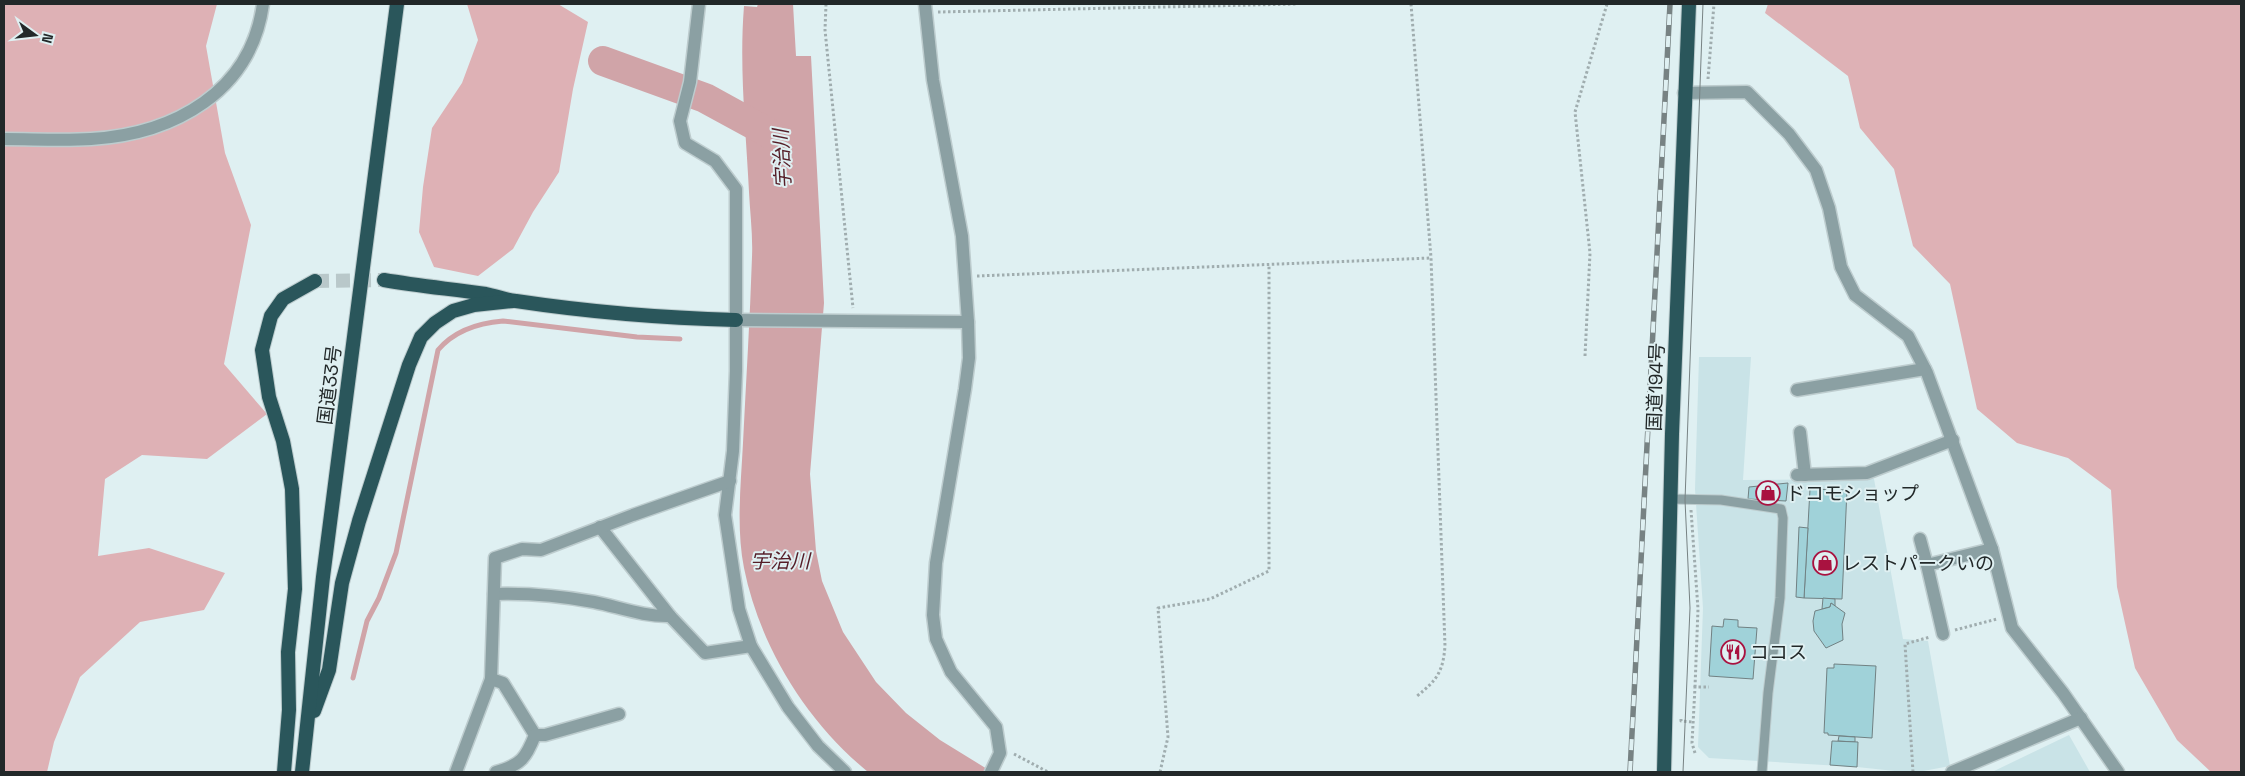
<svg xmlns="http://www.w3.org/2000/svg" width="2245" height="776" viewBox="0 0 2245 776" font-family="'Space Grotesk','Noto Sans JP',sans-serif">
<rect width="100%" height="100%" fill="#dff0f2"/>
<g fill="#c9e3e7">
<path d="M1699 357H1751L1743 480 1874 479 1903 639 1928 641 1950 766 1918 772H1904L1857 767 1709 758 1698 747 1703 608 1695 489Z"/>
<path d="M2069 735 2090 772H1991H1992Z"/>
</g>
<g fill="#deb1b5">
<path d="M4 4H217L206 46 225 153 251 225 224 364 267 414 207 459 142 455 105 479 98 556 149 548 225 573 204 610 140 622 80 677 54 742 47 772H4Z"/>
<path d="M467 4H558L588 22 573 89 559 172 533 212 513 249 478 276 434 267 419 232 423 187 432 128 462 83 478 40Z"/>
<path d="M1768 4H2241V772H2211L2177 740 2135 668 2117 587 2111 490 2068 458 2017 443 1977 409 1950 284 1913 246 1894 169 1860 128 1848 76 1765 13Z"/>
</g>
<path fill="#d0a4a8" d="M758 4H793L796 56H811L824 303 810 474 816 551 822 581 843 632 876 682 906 713 940 740 992 772H868C806 721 760 647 744 568 736 528 741 483 743 443 746 381 750 319 752 257 753 235 750 213 749 192 746 130 739 68 744 6L757 7Z"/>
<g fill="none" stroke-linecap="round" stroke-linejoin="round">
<path stroke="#d0a4a8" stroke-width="5" d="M353 678 367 621 379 598 396 553 438 350C455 330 478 323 503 321L637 337 680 339"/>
<path stroke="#d0a4a8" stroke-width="30" d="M603 61 705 98 780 139"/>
</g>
<g fill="#a0d2d9" stroke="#718183">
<path d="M1788 483 1786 501 1748 499 1749 487Z"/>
<path d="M1810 489 1847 490 1842 599 1804 598Z"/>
<path d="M1799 527 1808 528 1804 598 1796 597Z"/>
<path d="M1823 598 1835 599V606L1831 603 1830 607 1822 609Z"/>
<path d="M1831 603 1845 613 1842 624 1843 640 1826 648 1814 631 1813 621 1815 611 1830 607Z"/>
<path d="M1724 619 1738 620V627L1757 628 1753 679 1709 676 1712 626 1723 627Z"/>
<path d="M1834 664 1876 666 1872 738 1828 735V733H1824L1827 668H1834Z"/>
<path d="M1839 736 1855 737V742L1838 741Z"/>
<path d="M1832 741 1858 742 1857 767 1830 765Z"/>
</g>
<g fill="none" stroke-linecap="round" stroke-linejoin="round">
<path stroke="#b9c8ca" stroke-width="14" stroke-dasharray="14 7" stroke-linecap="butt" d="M315 281 384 280"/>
<g stroke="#bdccce" stroke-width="11">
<path id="service" d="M1670 499 1721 500 1781 509 1783 518 1780 598 1768 693 1762 772"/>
</g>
<g stroke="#bdccce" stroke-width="15">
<g id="minor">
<path d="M699 4 690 82 680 121 685 143 715 161 736 189V371L733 451 725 515 739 609 751 646 788 707 818 746 845 772"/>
<path d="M925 4 933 80 962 236 968 322 969 358 965 389 936 563 933 615 936 639 951 672 996 727 1000 753 991 772"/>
<path d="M1684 93 1747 92 1789 134 1816 170 1829 208 1841 267 1855 295 1908 336 1927 373 1992 549 2012 628 2063 693 2118 772"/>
<path d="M736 320 968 322"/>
<path d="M1797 390 1925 369"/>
<path d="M1800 432 1805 475"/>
<path d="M1797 475 1867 473 1953 440"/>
<path d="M600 527 670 616 705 653 751 646"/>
<path d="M1920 539 1927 565"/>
<path d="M494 594C528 593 561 596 594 602 619 607 644 617 670 616"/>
<path d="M1943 634 1927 565 1992 549"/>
<path d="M491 679 503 683 535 735C526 758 521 765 496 772"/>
<path d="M535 735H545L619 714"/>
<path d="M456 772 491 679 495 558 522 549 541 550 633 515 730 481"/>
<path d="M1952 772 2081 718"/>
</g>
</g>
<g stroke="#bdccce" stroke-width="15">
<path id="tertiary" d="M4 139C33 139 62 141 91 139 174 134 251 92 263 4"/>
</g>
<g stroke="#bdccce" stroke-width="16">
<g id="trunk">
<path d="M384 280C419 286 452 289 486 294 496 296 506 300 516 301 589 312 662 318 736 320"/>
<path d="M314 711 329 670 342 583 359 521 409 365 421 337 435 323 453 311 474 305 513 301"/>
<path d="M284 772 289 710 288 652 295 589 292 489 283 441 269 397 262 350 271 316 283 299 315 281"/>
<path d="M302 772 323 577 397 4"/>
<path d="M1664 772 1672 434 1689 4"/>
</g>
</g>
<g stroke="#a0adaf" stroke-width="3" stroke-dasharray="2.5 2.5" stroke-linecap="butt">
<path d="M826 4 825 30 853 308"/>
<path d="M1411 4 1431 258 1445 646C1443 672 1437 680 1417 696"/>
<path d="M938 12 1296 4"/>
<path d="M1708 79 1714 4"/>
<path d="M977 276 1431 258"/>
<path d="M1585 356 1590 253 1575 112 1607 4"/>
<path d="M1691 510 1698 609 1695 687"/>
<path d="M1955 630 1997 619"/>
<path d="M1681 719V721L1693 722"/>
<path d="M1695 753 1692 743 1695 687H1709"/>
<path d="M1014 754 1048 772"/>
<path d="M1160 772 1168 737 1158 608 1210 599 1269 571V265"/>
<path d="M1913 772 1905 644 1930 637"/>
</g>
<use href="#service" stroke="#8ba0a3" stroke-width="9"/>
<use href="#minor" stroke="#8ba0a3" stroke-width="12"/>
<use href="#tertiary" stroke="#8ba0a3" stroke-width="12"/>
<use href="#trunk" stroke="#2a565b" stroke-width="14"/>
<path stroke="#778283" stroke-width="1" d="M1683 772 1690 608 1685 500 1703 4"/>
<g stroke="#778283" stroke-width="5.5">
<path id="rail" d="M1630 772 1670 4"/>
</g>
<use href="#rail" stroke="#dff0f2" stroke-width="4" stroke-dasharray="11" stroke-linecap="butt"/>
</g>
<defs>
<g id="shop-ring" transform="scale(1.25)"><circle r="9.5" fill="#dff0f2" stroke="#a91240" stroke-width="1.5"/><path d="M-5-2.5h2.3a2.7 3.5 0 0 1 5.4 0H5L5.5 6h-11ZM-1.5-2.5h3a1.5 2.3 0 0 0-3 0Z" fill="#a91240"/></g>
<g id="restaurant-ring" transform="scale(1.25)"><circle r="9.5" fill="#dff0f2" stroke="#a91240" stroke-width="1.5"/><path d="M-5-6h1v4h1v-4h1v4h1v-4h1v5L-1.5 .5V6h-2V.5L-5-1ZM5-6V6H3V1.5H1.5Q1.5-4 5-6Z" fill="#a91240"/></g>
</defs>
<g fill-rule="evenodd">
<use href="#shop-ring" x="1768" y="493"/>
<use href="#shop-ring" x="1825" y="563"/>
<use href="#restaurant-ring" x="1733" y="652"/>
</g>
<g text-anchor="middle" stroke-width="4" stroke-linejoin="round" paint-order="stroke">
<g font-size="19" fill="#222829" stroke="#dff0f2">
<text transform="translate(329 385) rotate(-83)" y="7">国道33号</text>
<text transform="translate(1655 387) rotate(-88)" y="7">国道194号</text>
</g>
<g font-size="19" fill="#222829" stroke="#dff0f2" text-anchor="start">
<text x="1786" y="500">ドコモショップ</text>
<text x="1842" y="570">レストパークいの</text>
<text x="1750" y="659">ココス</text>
</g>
<g font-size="20" font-style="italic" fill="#551d27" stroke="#dff0f2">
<text transform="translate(782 159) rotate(-93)" y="7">宇治川</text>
<text x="780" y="568">宇治川</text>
</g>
</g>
<rect width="2245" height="776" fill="none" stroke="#222829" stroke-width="10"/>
<g transform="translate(35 35) rotate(105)" stroke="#dff0f2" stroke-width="4" paint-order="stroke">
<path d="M0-4L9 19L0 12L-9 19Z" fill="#222829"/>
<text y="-8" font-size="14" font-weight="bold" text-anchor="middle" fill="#222829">N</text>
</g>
</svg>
